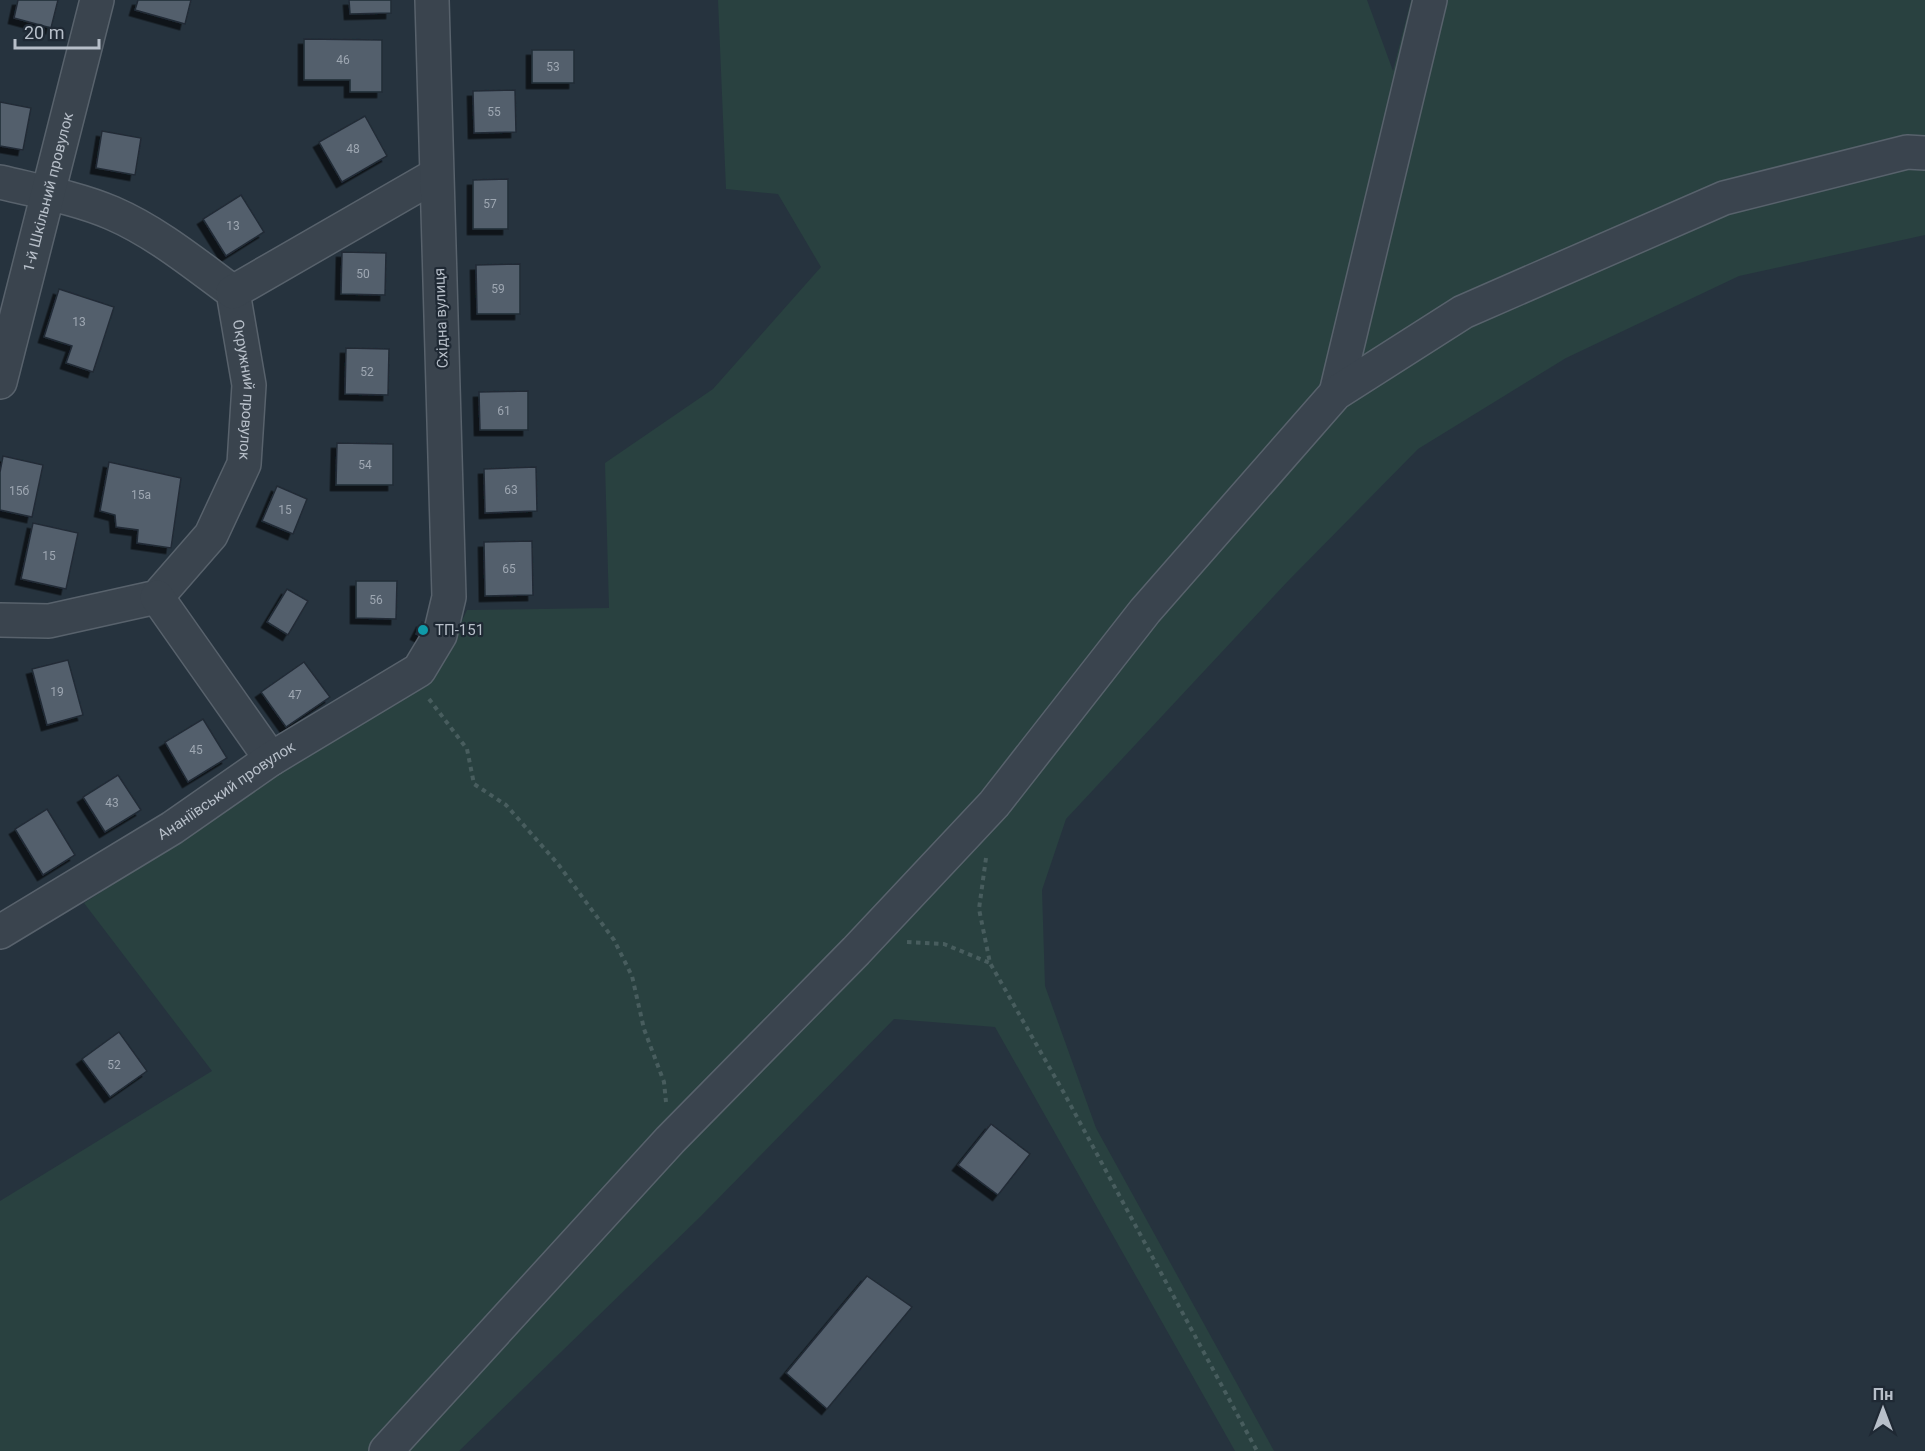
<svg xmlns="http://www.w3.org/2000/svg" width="1925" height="1451" viewBox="0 0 1925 1451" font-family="Roboto,sans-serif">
<defs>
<filter id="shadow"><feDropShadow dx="-5.5" dy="5.5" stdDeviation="0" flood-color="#0009"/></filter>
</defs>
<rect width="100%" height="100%" fill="#26333e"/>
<path fill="#294140" d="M718 0H1367L1393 71 1411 0H1925V235L1739 276 1566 358 1418 449 1289 580 1066 819 1042 890 1045 986 1096 1128 1274 1451H1235L995 1027 894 1019 701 1216 459 1451H0V1201L212 1071 84 903 440 669 467 610 609 608 605 463 713 389 821 267 778 194 726 189Z"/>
<g fill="#525e6c" stroke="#212b36" stroke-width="1.5" filter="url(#shadow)">
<path d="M18 0H58L51 28 14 18Z"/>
<path d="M138 0H191L185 24 135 10Z"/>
<path d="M349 0H391V13L350 14Z"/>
<path d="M304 39 382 40V92H350V80H304Z"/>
<rect x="532" y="50" width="42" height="33"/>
<path d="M515 90 516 132 474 133 473 91Z"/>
<path d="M0 102 31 108 23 150 0 146Z"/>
<path d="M365 116 387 156 342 182 319 142Z"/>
<path d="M102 131 141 138 135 175 96 168Z"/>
<path d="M508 179V229H473V180Z"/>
<path d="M241 195 264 232 226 256 203 219Z"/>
<path d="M342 252 386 253 385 295 341 294Z"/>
<path d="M520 264V314H477L476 265Z"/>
<path d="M59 289 114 307 93 372 66 363 72 346 44 337Z"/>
<path d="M346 348 389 349 388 395 345 394Z"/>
<path d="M528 391V430H480L479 392Z"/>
<path d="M337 443 393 444V485H336Z"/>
<path d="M3 456 43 465 32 517 0 510V472Z"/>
<path d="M109 462 181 478 171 548 137 543 138 530 116 527 115 515 100 511Z"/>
<path d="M536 467 537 511 485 513 484 469Z"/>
<path d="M277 486 307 499 293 534 262 521Z"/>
<path d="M33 523 78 533 66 589 21 579Z"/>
<path d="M532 541 533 595 485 596 484 542Z"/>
<path d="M356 581H397L396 619 356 618Z"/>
<path d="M287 589 308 601 288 635 267 622Z"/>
<path d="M422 622 430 626 424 638 416 634Z"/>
<path d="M68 660 83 715 47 725 32 669Z"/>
<path d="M304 662 330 697 286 727 261 692Z"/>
<path d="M203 719 227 758 188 782 165 742Z"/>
<path d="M118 775 141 810 105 832 83 797Z"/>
<path d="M47 809 75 855 43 875 15 829Z"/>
<path d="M119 1032 147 1071 110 1097 82 1059Z"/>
<path d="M991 1124 1030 1154 998 1195 958 1165Z"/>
<path d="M867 1276 912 1307 827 1409 786 1373Z"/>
</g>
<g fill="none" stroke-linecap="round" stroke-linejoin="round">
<g stroke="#58626c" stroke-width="36">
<g id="minor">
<path id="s1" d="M0 182C37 191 77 198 112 213 156 232 195 264 233 292L249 385 244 464 211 535 157 597 49 621 0 620"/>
<path d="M233 292 436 175"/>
<path id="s2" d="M0 382 97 0"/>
<path d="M1336 393 1430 0"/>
<path d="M157 597 271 759"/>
<path id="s3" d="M0 932 172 828 271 759 419 670 440 635 449 597 432 0"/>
<path d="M386 1451 670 1140 856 951 994 804 1145 611 1336 393 1463 312 1724 198 1907 152 1925 153"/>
</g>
</g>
<g stroke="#485d5e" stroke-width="4" stroke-dasharray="4.5 4.5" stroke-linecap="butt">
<path d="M429 699 467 749 474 784 506 805 558 864 614 940 632 976 644 1029 664 1082 666 1102"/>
<path d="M986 858 979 909 990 963 1064 1093 1257 1451"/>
<path d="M907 942 944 944 990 963"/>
</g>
<use href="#minor" stroke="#3a444e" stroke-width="33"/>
</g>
<circle fill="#0f9aa8" stroke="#1f2934" stroke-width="2" cx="423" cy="630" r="6"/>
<g text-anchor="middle" stroke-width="4.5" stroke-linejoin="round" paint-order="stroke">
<g font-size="12" fill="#9ea7b2">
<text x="343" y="64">46</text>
<text x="553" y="71">53</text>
<text x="494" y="116">55</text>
<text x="353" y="153">48</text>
<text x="490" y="208">57</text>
<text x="233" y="230">13</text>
<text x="363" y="278">50</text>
<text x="498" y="293">59</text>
<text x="79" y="326">13</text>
<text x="367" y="376">52</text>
<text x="504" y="415">61</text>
<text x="365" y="469">54</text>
<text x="511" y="494">63</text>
<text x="19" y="495">15б</text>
<text x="141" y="499">15а</text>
<text x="285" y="514">15</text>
<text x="49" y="560">15</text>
<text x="509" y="573">65</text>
<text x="376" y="604">56</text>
<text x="57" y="696">19</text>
<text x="295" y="699">47</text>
<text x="196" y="754">45</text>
<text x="112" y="807">43</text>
<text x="114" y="1069">52</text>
</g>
<g font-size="15" fill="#b7bfc9" stroke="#1f2934">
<text dy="5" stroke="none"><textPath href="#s2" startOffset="196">1-й Шкільний провулок</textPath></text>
<text transform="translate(441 318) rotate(-92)" y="5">Східна вулиця</text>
<text dy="5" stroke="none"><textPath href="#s1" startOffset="360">Окружний провулок</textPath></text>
<text dy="5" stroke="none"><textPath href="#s3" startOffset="267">Ананіївський провулок</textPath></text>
</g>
<g font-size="15" fill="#b7bfc9" stroke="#1f2934" text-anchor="start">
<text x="435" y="635">ТП-151</text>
</g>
</g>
<g transform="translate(1883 1409)" stroke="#1f2934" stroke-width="4.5" paint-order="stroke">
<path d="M0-4.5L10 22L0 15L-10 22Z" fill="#b7bfc9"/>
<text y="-9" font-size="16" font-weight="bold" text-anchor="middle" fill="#b7bfc9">Пн</text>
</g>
<path d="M15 39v9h84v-9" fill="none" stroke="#b7bfc9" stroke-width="3"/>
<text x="24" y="39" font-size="18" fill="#b7bfc9" stroke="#1f2934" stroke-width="4.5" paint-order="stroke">20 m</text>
</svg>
